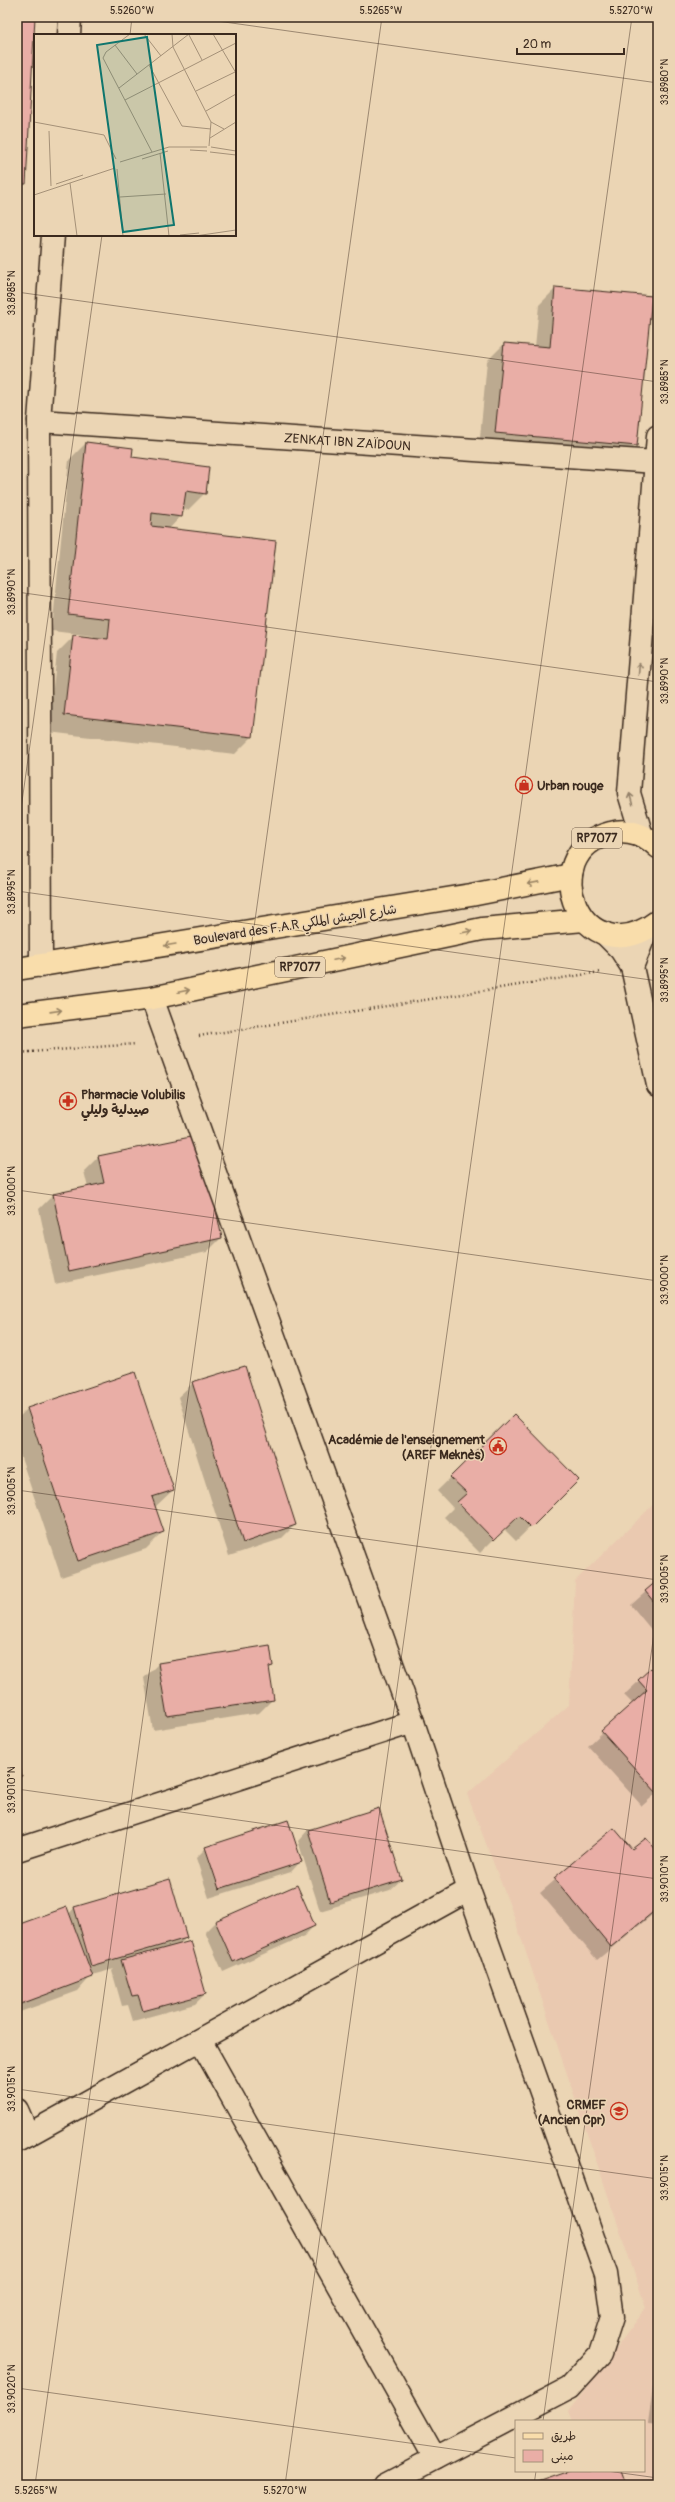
<svg xmlns="http://www.w3.org/2000/svg" width="675" height="2502" viewBox="0 0 675 2502" font-family="Pangolin,'Playpen Sans Arabic',sans-serif">
<rect width="100%" height="100%" fill="#ebd5b4"/>
<filter id="ink" filterUnits="userSpaceOnUse"><feTurbulence type="fractalNoise" baseFrequency=".025" numOctaves="2"/><feDisplacementMap in="SourceGraphic" scale="8" xChannelSelector="R" yChannelSelector="G"/><feConvolveMatrix kernelMatrix="1 2 1 2 8 2 1 2 1" color-interpolation-filters="sRGB"/></filter>
<g filter="url(#ink)">
<path fill="#eac9b0" d="M658 1500V2485H599L593 2471H644V2421H573L569 2411 646 2308 513 1914 467 1794 569 1705 575 1581Z"/>
<g fill="#0003">
<path d="M17 17H34L25 184 17 192Z"/>
<path d="M556 288 636 445 619 462 479 449 487 361 504 344 535 347 539 305Z"/>
<path d="M86 443 131 458 205 493 188 510 182 509 181 516 169 529 275 542 252 737 235 754 48 732 57 653 74 636 93 638 94 636 52 631 69 460Z"/>
<path d="M98 1157 221 1238 207 1252 55 1284 39 1209 53 1195 88 1188 84 1171Z"/>
<path d="M134 1374 173 1490 155 1507 163 1532 146 1549 61 1577 17 1446V1419L27 1409Z"/>
<path d="M193 1383 295 1525 281 1539 229 1556 178 1397Z"/>
<path d="M514 1416 578 1480 516 1541 504 1529 480 1553 444 1517 453 1508 437 1491Z"/>
<path d="M658 1581V1638L631 1605Z"/>
<path d="M269 1646 272 1666 268 1670 273 1699 259 1713 153 1730 144 1678 158 1664Z"/>
<path d="M651 1670 658 1678V1792L642 1806 588 1746 633 1704 624 1695Z"/>
<path d="M614 1829 632 1851 658 1853V1910L597 1960 540 1893Z"/>
<path d="M308 1830 401 1880 390 1890 320 1911 298 1841Z"/>
<path d="M206 1848 301 1861 291 1872 209 1898 196 1858Z"/>
<path d="M169 1880 186 1938 178 1946 205 1994 195 2004 133 2021 128 2005 122 2006 112 1971 114 1969 92 1975 78 1991 17 2013V1926L69 1914 74 1908Z"/>
<path d="M296 1886 314 1926 304 1936 223 1972 205 1932 215 1922Z"/>
<path d="M658 2351V2424L648 2423Z"/>
</g>
<g fill="#e9aea6" stroke="#3b2a1e">
<path d="M17 17H35L26 184H17Z"/>
<path d="M555 287 652 296 637 446 495 433 504 343 550 347Z"/>
<path d="M86 442 133 448 132 457 209 467 206 494 186 491 182 517 152 513 151 526 276 541 253 737 64 715 73 635 108 639 110 619 68 614Z"/>
<path d="M200 1135 222 1238 69 1271 53 1194 104 1183 98 1156Z"/>
<path d="M245 1366 296 1525 243 1543 192 1382Z"/>
<path d="M135 1372 174 1490 152 1497 164 1532 78 1561 27 1408Z"/>
<path d="M514 1414 579 1480 531 1528 519 1516 494 1540 457 1502 467 1493 450 1477Z"/>
<path d="M658 1580V1607L645 1591Z"/>
<path d="M270 1645 273 1666 269 1667 274 1700 167 1716 158 1663Z"/>
<path d="M651 1668 658 1676 657 1793 601 1731 647 1690 638 1680Z"/>
<path d="M17 1751 22 1776 17 1777Z"/>
<path d="M379 1808 402 1880 330 1902 308 1830Z"/>
<path d="M288 1820 302 1862 219 1889 205 1847Z"/>
<path d="M614 1828 632 1849 646 1838 658 1852V1908L611 1947 554 1878Z"/>
<path d="M170 1879 187 1938 91 1966 74 1907Z"/>
<path d="M297 1885 315 1926 233 1962 215 1921Z"/>
<path d="M67 1907 93 1977 21 2004 17 1993V1925Z"/>
<path d="M191 1941 206 1994 143 2011 138 1995 132 1996 121 1960Z"/>
<path d="M570 2471H621L626 2485H539L538 2482Z"/>
</g>
<g fill="none" stroke-linecap="round" stroke-linejoin="round">
<g stroke="#3b2a1e" stroke-width="25">
<g id="street">
<path d="M69 35 70 17"/>
<path id="s1" d="M39 421 656 462"/>
<path d="M642 836 629 793 658 436"/>
<path d="M604 933 621 950 632 967 647 929"/>
<path d="M41 966 39 421 53 235"/>
<path d="M632 967 658 1085"/>
<path d="M152 998 413 1722 469 1890 606 2274 612 2317 600 2354 569 2388 384 2485"/>
<path d="M17 1850 413 1722"/>
<path d="M200 2040 435 2458"/>
<path d="M17 2110 28 2135"/>
<path d="M17 2141 469 1890"/>
</g>
</g>
<g stroke="#3b2a1e" stroke-width="25">
<g id="primary">
<path d="M658 847C646 835 628 828 611 833 531 853 582 979 658 921"/>
<path d="M17 969 471 895 571 875"/>
<path d="M17 1015 152 998 482 929 584 920"/>
</g>
</g>
<g stroke="#3b2a1e" stroke-width="2.5" stroke-dasharray="1 3" stroke-linecap="butt">
<path d="M199 1036 600 972"/>
<path d="M17 1053 136 1044"/>
</g>
<use href="#street" stroke="#ebd5b4" stroke-width="22"/>
<use href="#primary" stroke="#f9ddab" stroke-width="22"/>
</g>
<defs><path id="oneway-shaft" d="M-6 0H5M1.5-3L5.5 0L1.5 3" fill="none" stroke-width="1.6" stroke-linecap="round" stroke-linejoin="round"/></defs>
<g stroke="#938069">
<use href="#oneway-shaft" transform="translate(639 669) rotate(-85)"/>
<use href="#oneway-shaft" transform="translate(631 799) rotate(-105)"/>
</g>
<g stroke="#9a8464">
<use href="#oneway-shaft" transform="translate(533 883) rotate(169)"/>
<use href="#oneway-shaft" transform="translate(466 932) rotate(-12)"/>
<use href="#oneway-shaft" transform="translate(170 945) rotate(171)"/>
<use href="#oneway-shaft" transform="translate(339 959) rotate(-12)"/>
<use href="#oneway-shaft" transform="translate(184 991) rotate(-12)"/>
<use href="#oneway-shaft" transform="translate(56 1011) rotate(-8)"/>
</g>
</g>
<path fill="none" stroke="#3b2a1e" stroke-width="1" stroke-opacity="0.45" d="M189 17 658 83M130 35 132 17M17 292 658 382M17 592 658 682M17 837 102 235M17 891 658 981M17 1190 658 1281M17 1490 658 1580M17 1789 658 1879M17 2089 658 2179M17 2388 516 2458M543 2421 658 1605M607 2471 658 2478M35 2485 382 17M285 2485 632 17M534 2485 536 2471"/>
<defs>
<g id="shop-ring" transform="scale(0.9)"><circle r="9.5" fill="#ebd5b4" stroke="#c8321e" stroke-width="1.5"/><path d="M-5-2.5h2.3a2.7 3.5 0 0 1 5.4 0H5L5.5 6h-11ZM-1.5-2.5h3a1.5 2.3 0 0 0-3 0Z" fill="#c8321e"/></g>
<g id="pharmacy-ring" transform="scale(0.9)"><circle r="9.5" fill="#ebd5b4" stroke="#c8321e" stroke-width="1.5"/><path d="M-2-6h4v4h4v4h-4v4h-4v-4h-4v-4h4Z" fill="#c8321e"/></g>
<g id="civic-ring" transform="scale(0.9)"><circle r="9.5" fill="#ebd5b4" stroke="#c8321e" stroke-width="1.5"/><path d="M-.6-6.5H3V-4.5H.6V-3L4-1V1h2V6H-6V1h2V-1L-.6-3ZM-1.2 2.5V6h2.4V2.5Z" fill="#c8321e"/></g>
<g id="university-ring" transform="scale(0.9)"><circle r="9.5" fill="#ebd5b4" stroke="#c8321e" stroke-width="1.5"/><path d="M0-5L7-2L0 1L-7-2ZM-4 1L0 2.5L4 1V4Q0 6-4 4Z" fill="#c8321e"/></g>
</defs>
<g fill-rule="evenodd">
<use href="#shop-ring" x="524" y="785"/>
<use href="#pharmacy-ring" x="68" y="1101"/>
<use href="#civic-ring" x="498" y="1446"/>
<use href="#university-ring" x="619" y="2111"/>
</g>
<g text-anchor="middle" stroke-width="3" stroke-linejoin="round" paint-order="stroke">
<g fill="#ebd5b4" stroke="#705d4b" stroke-width="1">
<rect x="572" y="828" width="50" height="20" rx="3"/>
<rect x="275" y="957" width="50" height="20" rx="3"/>
</g>
<g font-size="12" font-weight="bold" fill="#3b2a1e">
<text x="597" y="842">RP7077</text>
<text x="300" y="971">RP7077</text>
</g>
<g font-size="13" fill="#3b2a1e" stroke="#ebd5b4">
<text dy="5" stroke="none"><textPath href="#s1" startOffset="309">ZENKAT IBN ZAÏDOUN</textPath></text>
<text transform="translate(295 924) rotate(-9)" y="5">Boulevard des F.A.R شارع الجيش الملكي</text>
</g>
<g font-size="13" font-weight="bold" fill="#3b2a1e" stroke="#ebd5b4" text-anchor="start">
<text x="537" y="790">Urban rouge</text>
<text x="81" y="1099">Pharmacie Volubilis<tspan x="81" dy="15">صيدلية وليلي</tspan></text>
<text x="485" y="1444" text-anchor="end">Académie de l'enseignement<tspan x="485" dy="15">(AREF Meknès)</tspan></text>
<text x="606" y="2109" text-anchor="end">CRMEF<tspan x="606" dy="15">(Ancien Cpr)</tspan></text>
</g>
</g>
<g transform="translate(34 34)">
<rect width="202" height="202" fill="#ebd5b4"/>
<path fill="none" stroke="#a59178" stroke-width="1" d="M96 0 72 18 69 24 118 118M110 0 127 22M138 0 139 13 177 88 175 112M179 0 202 39M155 1 168 26M81 11 103 40M115 31 148 92 177 95M85 54 155 0M162 57 201 38M91 66 202 9M172 77 202 60M0 88 70 101 82 125M177 88 190 95M15 97 17 152M176 104 202 88M177 113 202 117M156 116 173 117M176 118 202 121M126 119 135 202M108 125 134 117M86 128 135 113H173M83 135 89 202M36 149 43 202M22 150 49 141M0 161 81 134M86 163 132 160M146 201 165 199M161 202 202 196"/>
<path fill="#0f766e" fill-opacity="0.15" stroke="#0f766e" stroke-width="2" d="M113 3 140 191 89 198 63 11Z"/>
<rect width="202" height="202" fill="none" stroke="#3b2a1e" stroke-width="2"/>
</g>
<rect width="675" height="2502" fill="none" stroke="#ebd5b4" stroke-width="44"/>
<rect x="515" y="2420" width="130" height="52" fill="#ebd5b4" stroke="#a59178"/>
<rect x="523" y="2433" width="20" height="6" fill="#f9ddab" stroke="#a59178"/>
<text x="551" y="2440" font-size="12" fill="#3b2a1e">طريق</text>
<rect x="523" y="2450" width="20" height="12" fill="#e9aea6" stroke="#a59178"/>
<text x="551" y="2460" font-size="12" fill="#3b2a1e">مبنى</text>
<path d="M517 48v6h107v-6" fill="none" stroke="#3b2a1e" stroke-width="2"/>
<text x="523" y="48" font-size="12" fill="#3b2a1e" stroke="#ebd5b4" stroke-width="3" paint-order="stroke">20 m</text>
<rect x="22" y="22" width="631" height="2458" fill="none" stroke="#3b2a1e" stroke-width="1.5"/>
<g font-size="10" text-anchor="middle" fill="#3b2a1e">
<text x="132" y="14">5.5260°W</text>
<text x="381" y="14">5.5265°W</text>
<text x="631" y="14">5.5270°W</text>
<text transform="translate(664 82) rotate(-90)" y="4">33.8980°N</text>
<text transform="translate(11 293) rotate(-90)" y="4">33.8985°N</text>
<text transform="translate(664 382) rotate(-90)" y="4">33.8985°N</text>
<text transform="translate(11 592) rotate(-90)" y="4">33.8990°N</text>
<text transform="translate(664 681) rotate(-90)" y="4">33.8990°N</text>
<text transform="translate(11 892) rotate(-90)" y="4">33.8995°N</text>
<text transform="translate(664 980) rotate(-90)" y="4">33.8995°N</text>
<text transform="translate(11 1191) rotate(-90)" y="4">33.9000°N</text>
<text transform="translate(664 1280) rotate(-90)" y="4">33.9000°N</text>
<text transform="translate(11 1491) rotate(-90)" y="4">33.9005°N</text>
<text transform="translate(664 1579) rotate(-90)" y="4">33.9005°N</text>
<text transform="translate(11 1790) rotate(-90)" y="4">33.9010°N</text>
<text transform="translate(664 1879) rotate(-90)" y="4">33.9010°N</text>
<text transform="translate(11 2089) rotate(-90)" y="4">33.9015°N</text>
<text transform="translate(664 2178) rotate(-90)" y="4">33.9015°N</text>
<text transform="translate(11 2389) rotate(-90)" y="4">33.9020°N</text>
<text x="36" y="2494">5.5265°W</text>
<text x="285" y="2494">5.5270°W</text>
</g>
</svg>
